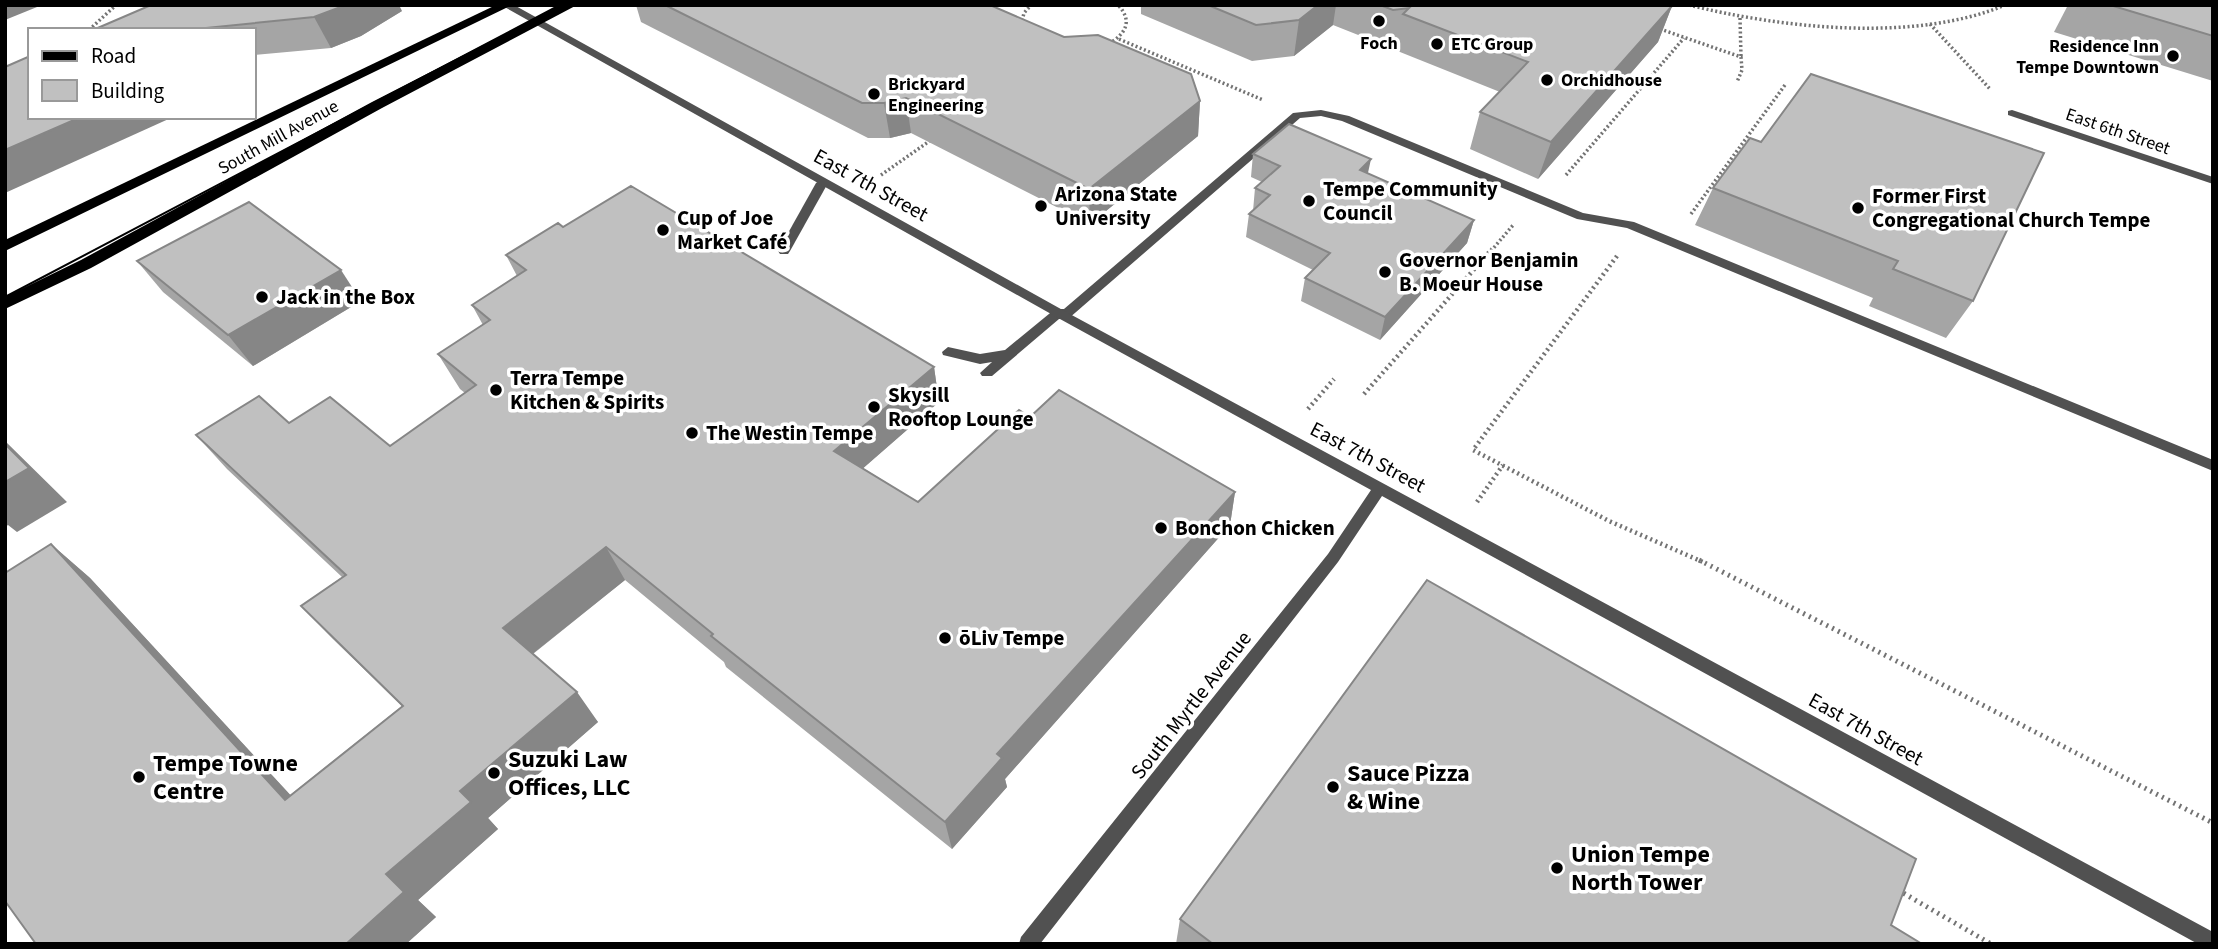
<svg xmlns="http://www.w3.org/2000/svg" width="2218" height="949" viewBox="0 0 2218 949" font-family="'Source Sans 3',sans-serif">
<rect width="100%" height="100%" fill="#fff"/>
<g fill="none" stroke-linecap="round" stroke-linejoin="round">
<g stroke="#737373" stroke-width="3.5" stroke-dasharray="2 2.5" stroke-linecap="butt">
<path d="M1689 5C1781 28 1915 43 2005 5"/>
<path d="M1740 18 1741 57"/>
<path d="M1930 24 1990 89"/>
<path d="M1021 25 1024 13 1031 5"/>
<path d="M1660 29 1741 57 1742 70 1737 82"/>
<path d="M89 30 116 5"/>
<path d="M1119 39 1263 100"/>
<path d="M1109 44C1126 33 1133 21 1118 5"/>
<path d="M881 175 931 140"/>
<path d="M1566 175 1684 38"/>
<path d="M1691 214 1785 85"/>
<path d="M1491 251 1514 224"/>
</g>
<g stroke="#737373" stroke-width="4.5" stroke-dasharray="2 3.5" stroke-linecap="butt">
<path d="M1617 256 1473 450 1609 521 1703 562"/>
<path d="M1364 394 1492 249"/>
<path d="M1308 409 1334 379"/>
<path d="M1477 502 1503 465"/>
</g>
<g stroke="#737373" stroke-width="5" stroke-dasharray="2 4.5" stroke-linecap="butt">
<path d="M1699 560 2213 823"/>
<path d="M1898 890 1991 944"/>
</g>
<g fill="#515151" fill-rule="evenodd">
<path d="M1321 110 1349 116 1583 213 1634 222 2213 460V471L1627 228 1577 219 1342 121 1321 116 1300 118 1068 319H1059L992 376H982L980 373 992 362 980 364 943 355 942 352 948 347 980 354 1005 350 1055 309H1064L1293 113Z"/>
<path d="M822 179 828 183 790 251 788 254H780L778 251 816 183Z"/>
</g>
<g fill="#515151" fill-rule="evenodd">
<path d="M501 5H514L1068 313 2213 932V944H2198L1382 496 1338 562 1040 944H1019L1021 937 1328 554 1371 490 1060 319Z"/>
<path d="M2012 110 2213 177V184L2008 115V111Z"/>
</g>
<g fill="#000" fill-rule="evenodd">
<path d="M496 5H512L5 251V240Z"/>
<path d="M561 5H577L382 108 91 268 5 309V297L81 260 372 102Z"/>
</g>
<path stroke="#000" stroke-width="2" d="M5 297 560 5"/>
</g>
<g fill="#a5a5a5">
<path d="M636 5H999L995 8 1200 101 1198 136 1090 224 911 133 890 138H868L641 22Z"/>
<path d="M1141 5 1672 6 1658 42 1538 179 1470 149 1480 112 1500 92 1395 50 1396 45 1386 46 1333 25 1294 56 1252 61 1141 14Z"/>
<path d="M2068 5H2213V81L2054 32Z"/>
<path d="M402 11 361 36 331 48 254 55V30H93Z"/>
<path d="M1750 138 1973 301 1946 338 1869 306 1873 298 1695 225 1713 188Z"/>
<path d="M1253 154 1368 174 1474 220 1467 243 1380 340 1301 301 1305 278 1313 270 1246 237 1249 214 1253 211 1255 188 1262 182 1251 177Z"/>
<path d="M563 227 934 367 939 402 863 468 918 502 1030 417 1235 492 1230 525 1005 779 1007 787 952 849 726 667 724 662 625 580 533 654 598 722 488 818 498 829 418 900 436 917 406 944H36L51 544 90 578 290 795 402 706 332 638 301 606 342 577 227 469 196 435 289 423 390 446 465 393 460 389 438 354 483 325 472 305 517 276 506 255Z"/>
<path d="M137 261 361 301 253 366 163 292Z"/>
<path d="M1180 919 1891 925 1922 944H1176Z"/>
</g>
<g fill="#868686">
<path d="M5 5H42L5 20Z"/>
<path d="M346 5H399L402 11 361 36 331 48 314 17Z"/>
<path d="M1318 5H1336L1333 25 1294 56 1299 20Z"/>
<path d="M1672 6 1658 42 1538 179 1551 142Z"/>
<path d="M906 98 911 133 890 138 884 103Z"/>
<path d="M1200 101 1198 136 1090 224 1089 189Z"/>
<path d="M81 117H173L5 193V150Z"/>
<path d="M1371 159 1366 182 1360 170Z"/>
<path d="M1474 220 1467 243 1380 340 1385 317Z"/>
<path d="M341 270 361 301 253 366 228 335Z"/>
<path d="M934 367 939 402 844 485 834 451Z"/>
<path d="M5 441 67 502 17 532 8 525 5 527Z"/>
<path d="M1235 492 1230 525 1005 779 1007 787 952 849 945 822 997 754Z"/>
<path d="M51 544 90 578 320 827 285 800Z"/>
<path d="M606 547 625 580 526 659 503 628Z"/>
<path d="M577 692 598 722 488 818 498 829 418 900 436 917 406 944H346L386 874 460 791Z"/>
</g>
<g fill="#c0c0c0" stroke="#868686" stroke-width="2">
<path d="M151 5H346L314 17 186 30H93Z"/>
<path d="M665 5H990L1064 37 1098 35 1191 74 1200 101 1089 189 906 98 884 103H862Z"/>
<path d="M1208 5H1318L1299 20 1256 25Z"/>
<path d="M1380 5H1671L1672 6 1551 142 1480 112 1528 62 1403 14 1409 8 1393 10Z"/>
<path d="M2110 5H2213V36Z"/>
<path d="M30 56V117H81L5 150V67Z"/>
<path d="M1811 74 2044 153 1973 301 1893 269 1898 261 1713 188 1750 138 1761 142Z"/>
<path d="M1289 124 1371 159 1360 170 1474 220 1385 317 1305 278 1330 253 1249 214 1270 195 1255 188 1280 166 1253 154Z"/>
<path d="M631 186 934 367 834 451 918 502 1019 410 1030 417 1059 390 1235 492 997 754 1002 758 945 822 711 636 713 634 606 547 503 628 577 692 460 791 471 802 386 874 404 892 346 944H36L5 901V573L51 544 285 800 403 706 301 606 346 575 196 435 259 396 289 423 330 397 390 446 476 385 438 354 490 320 472 305 526 270 506 255 558 223 563 227Z"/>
<path d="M249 202 341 270 228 335 137 261Z"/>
<path d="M5 444 29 468 5 482Z"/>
<path d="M1427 580 1916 859 1891 925 1922 944H1213L1180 919Z"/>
</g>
<g fill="#000" stroke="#fff" stroke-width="2.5">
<circle cx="1379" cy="21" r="7"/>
<circle cx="1437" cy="44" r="7"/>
<circle cx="2173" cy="56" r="7"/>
<circle cx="1547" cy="80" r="7"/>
<circle cx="874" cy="94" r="7"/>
<circle cx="1309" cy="201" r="7"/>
<circle cx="1041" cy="206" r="7"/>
<circle cx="1858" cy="208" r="7"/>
<circle cx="663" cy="230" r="7"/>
<circle cx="1385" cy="272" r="7"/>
<circle cx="262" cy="297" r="7"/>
<circle cx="496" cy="390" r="7"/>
<circle cx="874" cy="407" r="7"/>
<circle cx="692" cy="433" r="7"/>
<circle cx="1161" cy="528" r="7"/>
<circle cx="945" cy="638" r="7"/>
<circle cx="494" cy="773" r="7"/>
<circle cx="139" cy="777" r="7"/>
<circle cx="1333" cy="787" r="7"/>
<circle cx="1557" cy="868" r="7"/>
</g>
<g text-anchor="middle" stroke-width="7" stroke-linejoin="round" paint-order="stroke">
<g font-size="18" font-weight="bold" fill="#000" stroke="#fff" text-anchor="start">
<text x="1379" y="49" text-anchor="middle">Foch</text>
<text x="1451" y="50">ETC Group</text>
<text x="2159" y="52" text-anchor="end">Residence Inn<tspan x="2159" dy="21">Tempe Downtown</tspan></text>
<text x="1561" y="86">Orchidhouse</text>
<text x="888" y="90">Brickyard<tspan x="888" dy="21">Engineering</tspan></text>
</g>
<g font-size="18" fill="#000" stroke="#fff">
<text transform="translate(2118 131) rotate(19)" y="6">East 6th Street</text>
<text transform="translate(278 137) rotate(-29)" y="6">South Mill Avenue</text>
</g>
<g font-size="21" fill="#000" stroke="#fff">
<text transform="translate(871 185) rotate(29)" y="7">East 7th Street</text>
<text transform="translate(1368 457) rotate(28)" y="7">East 7th Street</text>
<text transform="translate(1191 705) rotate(-52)" y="7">South Myrtle Avenue</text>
<text transform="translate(1866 729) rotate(29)" y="7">East 7th Street</text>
</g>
<g font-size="21" font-weight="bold" fill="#000" stroke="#fff" text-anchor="start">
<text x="1323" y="196">Tempe Community<tspan x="1323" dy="24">Council</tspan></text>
<text x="1055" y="201">Arizona State<tspan x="1055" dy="24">University</tspan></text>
<text x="1872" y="203">Former First<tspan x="1872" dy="24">Congregational Church Tempe</tspan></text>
<text x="677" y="225">Cup of Joe<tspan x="677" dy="24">Market Café</tspan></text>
<text x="1399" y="267">Governor Benjamin<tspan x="1399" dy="24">B. Moeur House</tspan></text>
<text x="276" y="304">Jack in the Box</text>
<text x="510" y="385">Terra Tempe<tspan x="510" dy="24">Kitchen &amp; Spirits</tspan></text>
<text x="888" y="402">Skysill<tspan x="888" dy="24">Rooftop Lounge</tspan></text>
<text x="706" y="440">The Westin Tempe</text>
<text x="1175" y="535">Bonchon Chicken</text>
<text x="959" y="645">ōLiv Tempe</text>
</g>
<g font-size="24" font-weight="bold" fill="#000" stroke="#fff" text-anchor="start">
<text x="508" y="767">Suzuki Law<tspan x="508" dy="28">Offices, LLC</tspan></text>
<text x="153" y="771">Tempe Towne<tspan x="153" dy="28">Centre</tspan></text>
<text x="1347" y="781">Sauce Pizza<tspan x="1347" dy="28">&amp; Wine</tspan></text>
<text x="1571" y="862">Union Tempe<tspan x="1571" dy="28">North Tower</tspan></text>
</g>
</g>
<rect width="2218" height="949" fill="none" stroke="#000000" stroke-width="14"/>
<rect x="28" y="28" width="228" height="91" fill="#ffffff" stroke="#999999" stroke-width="2"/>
<rect x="42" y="51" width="35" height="10" fill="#000000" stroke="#999999" stroke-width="2"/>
<text x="91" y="63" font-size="21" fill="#000000">Road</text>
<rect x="42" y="80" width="35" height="21" fill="#c0c0c0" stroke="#999999" stroke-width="2"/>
<text x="91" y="98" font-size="21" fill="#000000">Building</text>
</svg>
